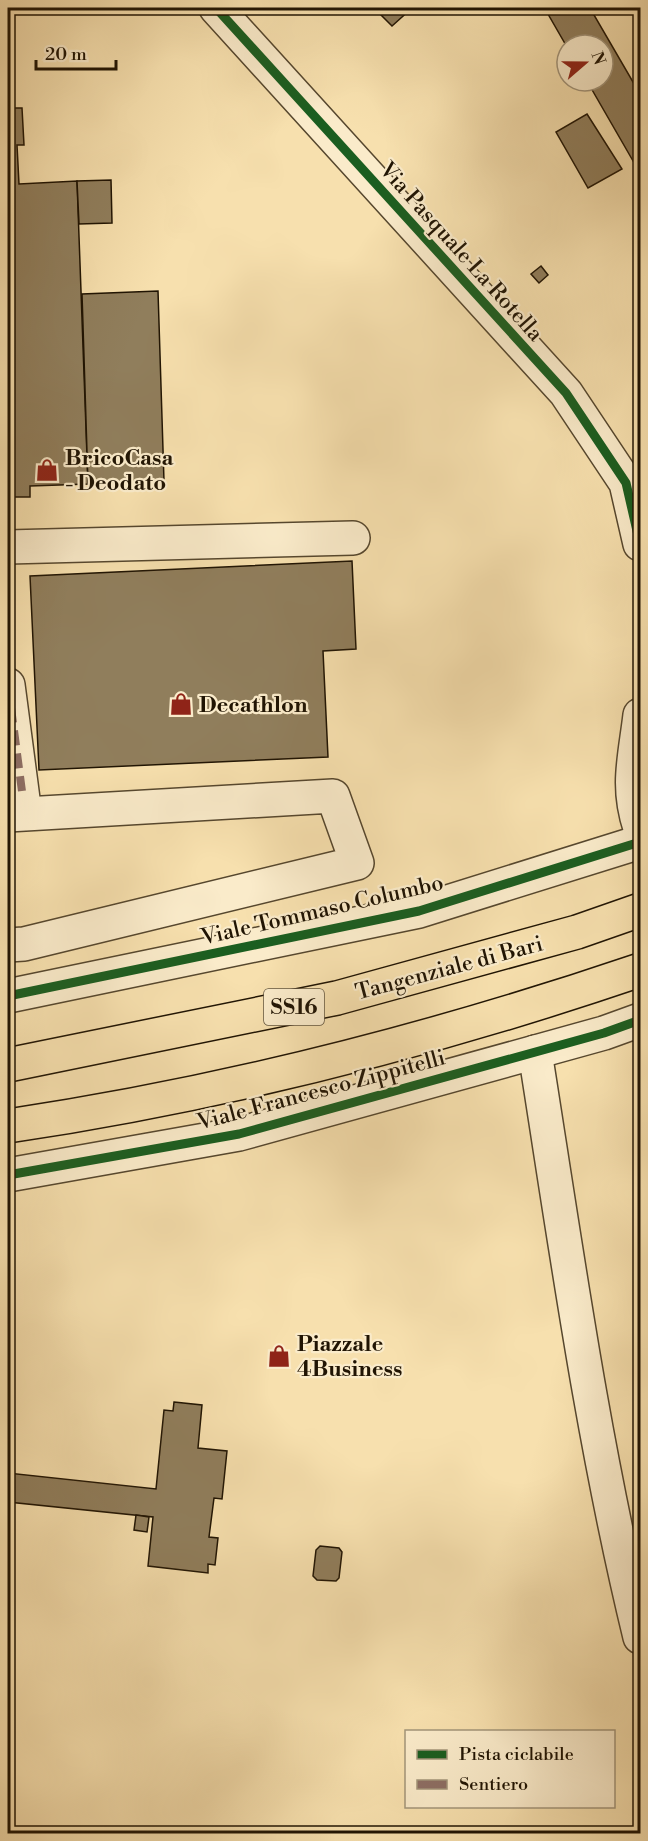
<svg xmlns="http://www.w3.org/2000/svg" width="648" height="1841" viewBox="0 0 648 1841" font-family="'Libre Bodoni',serif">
<rect width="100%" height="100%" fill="#f7e0ae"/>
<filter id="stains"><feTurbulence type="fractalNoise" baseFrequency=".00333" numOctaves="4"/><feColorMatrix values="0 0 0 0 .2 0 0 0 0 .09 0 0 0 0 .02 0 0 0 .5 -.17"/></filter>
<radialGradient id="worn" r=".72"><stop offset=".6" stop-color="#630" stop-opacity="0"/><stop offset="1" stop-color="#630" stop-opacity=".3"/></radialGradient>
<g fill="#907e5c" stroke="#201403" stroke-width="1.5">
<path d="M374 8H412L392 26Z"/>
<path d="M559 8H590L640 94V173L587 81H603V45L567 47 548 14Z"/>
<path d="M8 108H22L24 145H17L19 184 77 181 88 484 30 486V497H8Z"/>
<path d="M587 114 622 169 588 188 556 132Z"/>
<path d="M111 180 112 223 79 224 77 181Z"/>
<path d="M541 266 548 275 539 283 531 274Z"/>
<path d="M158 291 164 481 88 484 82 294Z"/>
<path d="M352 561 356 649 323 651 328 757 39 770 30 576Z"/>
<path d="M174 1402 202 1405 198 1448 227 1451 222 1499 214 1498 209 1537 218 1538 215 1565 208 1564V1573L148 1566 153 1517 8 1502V1473L156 1489 164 1410 173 1411Z"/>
<path d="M136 1515 149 1517 147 1532 134 1530Z"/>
<path d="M320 1546 339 1548 342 1552 339 1578 336 1581 317 1580 313 1576 316 1550Z"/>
</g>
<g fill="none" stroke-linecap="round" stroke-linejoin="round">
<g stroke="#56472e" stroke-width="36">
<g id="minor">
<path d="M216 8 566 393 626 483 640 544"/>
<path d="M8 547 353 538"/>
<path d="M8 685 23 799"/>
<path d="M640 715C635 758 626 786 640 828"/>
<path d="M8 815 333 796 357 863 24 944 8 945"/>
<path d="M8 996 419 911 640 842"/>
<path d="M535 1052C566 1248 593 1444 640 1637"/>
<path d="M8 1175 239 1134 604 1033 640 1020"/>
</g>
</g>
<g stroke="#201403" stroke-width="36">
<g id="highway">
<path d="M8 1065 337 998 577 932 640 910"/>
<path d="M8 1126C223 1094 434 1040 640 970"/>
</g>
</g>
<use href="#minor" stroke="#faebca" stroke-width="33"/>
<use href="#highway" stroke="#f7e0ae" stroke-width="33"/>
<path stroke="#8d6e63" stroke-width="8" stroke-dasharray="15 8" stroke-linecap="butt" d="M8 685 23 799"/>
<g stroke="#faebca" stroke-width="13">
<g id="cycleway">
<path d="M216 8 566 393 626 483 640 544"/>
<path d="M8 996 419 911 640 842"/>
<path d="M8 1175 239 1134 604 1033 640 1020"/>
</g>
</g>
<use href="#cycleway" stroke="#1b5e20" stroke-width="9"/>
</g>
<defs>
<g id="shop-bare" transform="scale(1.8)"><path d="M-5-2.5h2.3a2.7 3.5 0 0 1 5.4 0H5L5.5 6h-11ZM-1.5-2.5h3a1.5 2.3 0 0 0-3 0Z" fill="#8f2418" stroke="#faebca" stroke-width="2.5" paint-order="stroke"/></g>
</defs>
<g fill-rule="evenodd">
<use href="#shop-bare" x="47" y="470"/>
<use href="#shop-bare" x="181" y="704"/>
<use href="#shop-bare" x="279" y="1356"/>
</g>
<g text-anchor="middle" stroke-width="4.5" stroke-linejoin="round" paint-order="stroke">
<rect fill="#faebca" stroke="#61543f" stroke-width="1.5" x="264" y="989" width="60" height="36" rx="4.5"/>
<g font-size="21" font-weight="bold" fill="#201403">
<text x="294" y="1014">SS16</text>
</g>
<g font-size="22" fill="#201403" stroke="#faebca">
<text transform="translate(462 251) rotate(48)" y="8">Via Pasquale La Rotella</text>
<text transform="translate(322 909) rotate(-13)" y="8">Viale Tommaso Columbo</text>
<text transform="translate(449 967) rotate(-15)" y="8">Tangenziale di Bari</text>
<text transform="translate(321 1089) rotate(-15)" y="8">Viale Francesco Zippitelli</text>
</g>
<g font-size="22" font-weight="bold" fill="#201403" stroke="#faebca" text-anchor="start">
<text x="65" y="465">BricoCasa<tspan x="65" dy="25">- Deodato</tspan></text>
<text x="199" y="712">Decathlon</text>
<text x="297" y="1351">Piazzale<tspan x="297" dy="25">4Business</tspan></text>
</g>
</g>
<rect width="648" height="1841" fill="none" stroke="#f7e0ae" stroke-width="30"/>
<rect x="9" y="9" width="630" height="1823" fill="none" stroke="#201403" stroke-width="3"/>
<rect x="15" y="15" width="618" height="1811" fill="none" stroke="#201403" stroke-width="1.5"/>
<rect x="405" y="1730" width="210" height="78" fill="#faebca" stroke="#a3957a" stroke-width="1.5"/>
<rect x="417" y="1750" width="30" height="9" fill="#1b5e20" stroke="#a3957a" stroke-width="1.5"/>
<text x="459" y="1760" font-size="18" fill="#201403">Pista ciclabile</text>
<rect x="417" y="1780" width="30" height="9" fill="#8d6e63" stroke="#a3957a" stroke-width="1.5"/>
<text x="459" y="1790" font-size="18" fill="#201403">Sentiero</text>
<g transform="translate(585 63) rotate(70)"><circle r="28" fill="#faebca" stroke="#a3957a" stroke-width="1.5"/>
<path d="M0-4.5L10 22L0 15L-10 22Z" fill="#8f2418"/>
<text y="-9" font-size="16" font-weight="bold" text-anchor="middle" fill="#201403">N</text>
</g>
<path d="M36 60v9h80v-9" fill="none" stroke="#201403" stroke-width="3"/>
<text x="45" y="60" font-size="18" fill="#201403" stroke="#faebca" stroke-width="4.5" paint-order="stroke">20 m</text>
<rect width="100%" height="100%" filter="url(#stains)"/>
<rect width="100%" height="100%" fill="url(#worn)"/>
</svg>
